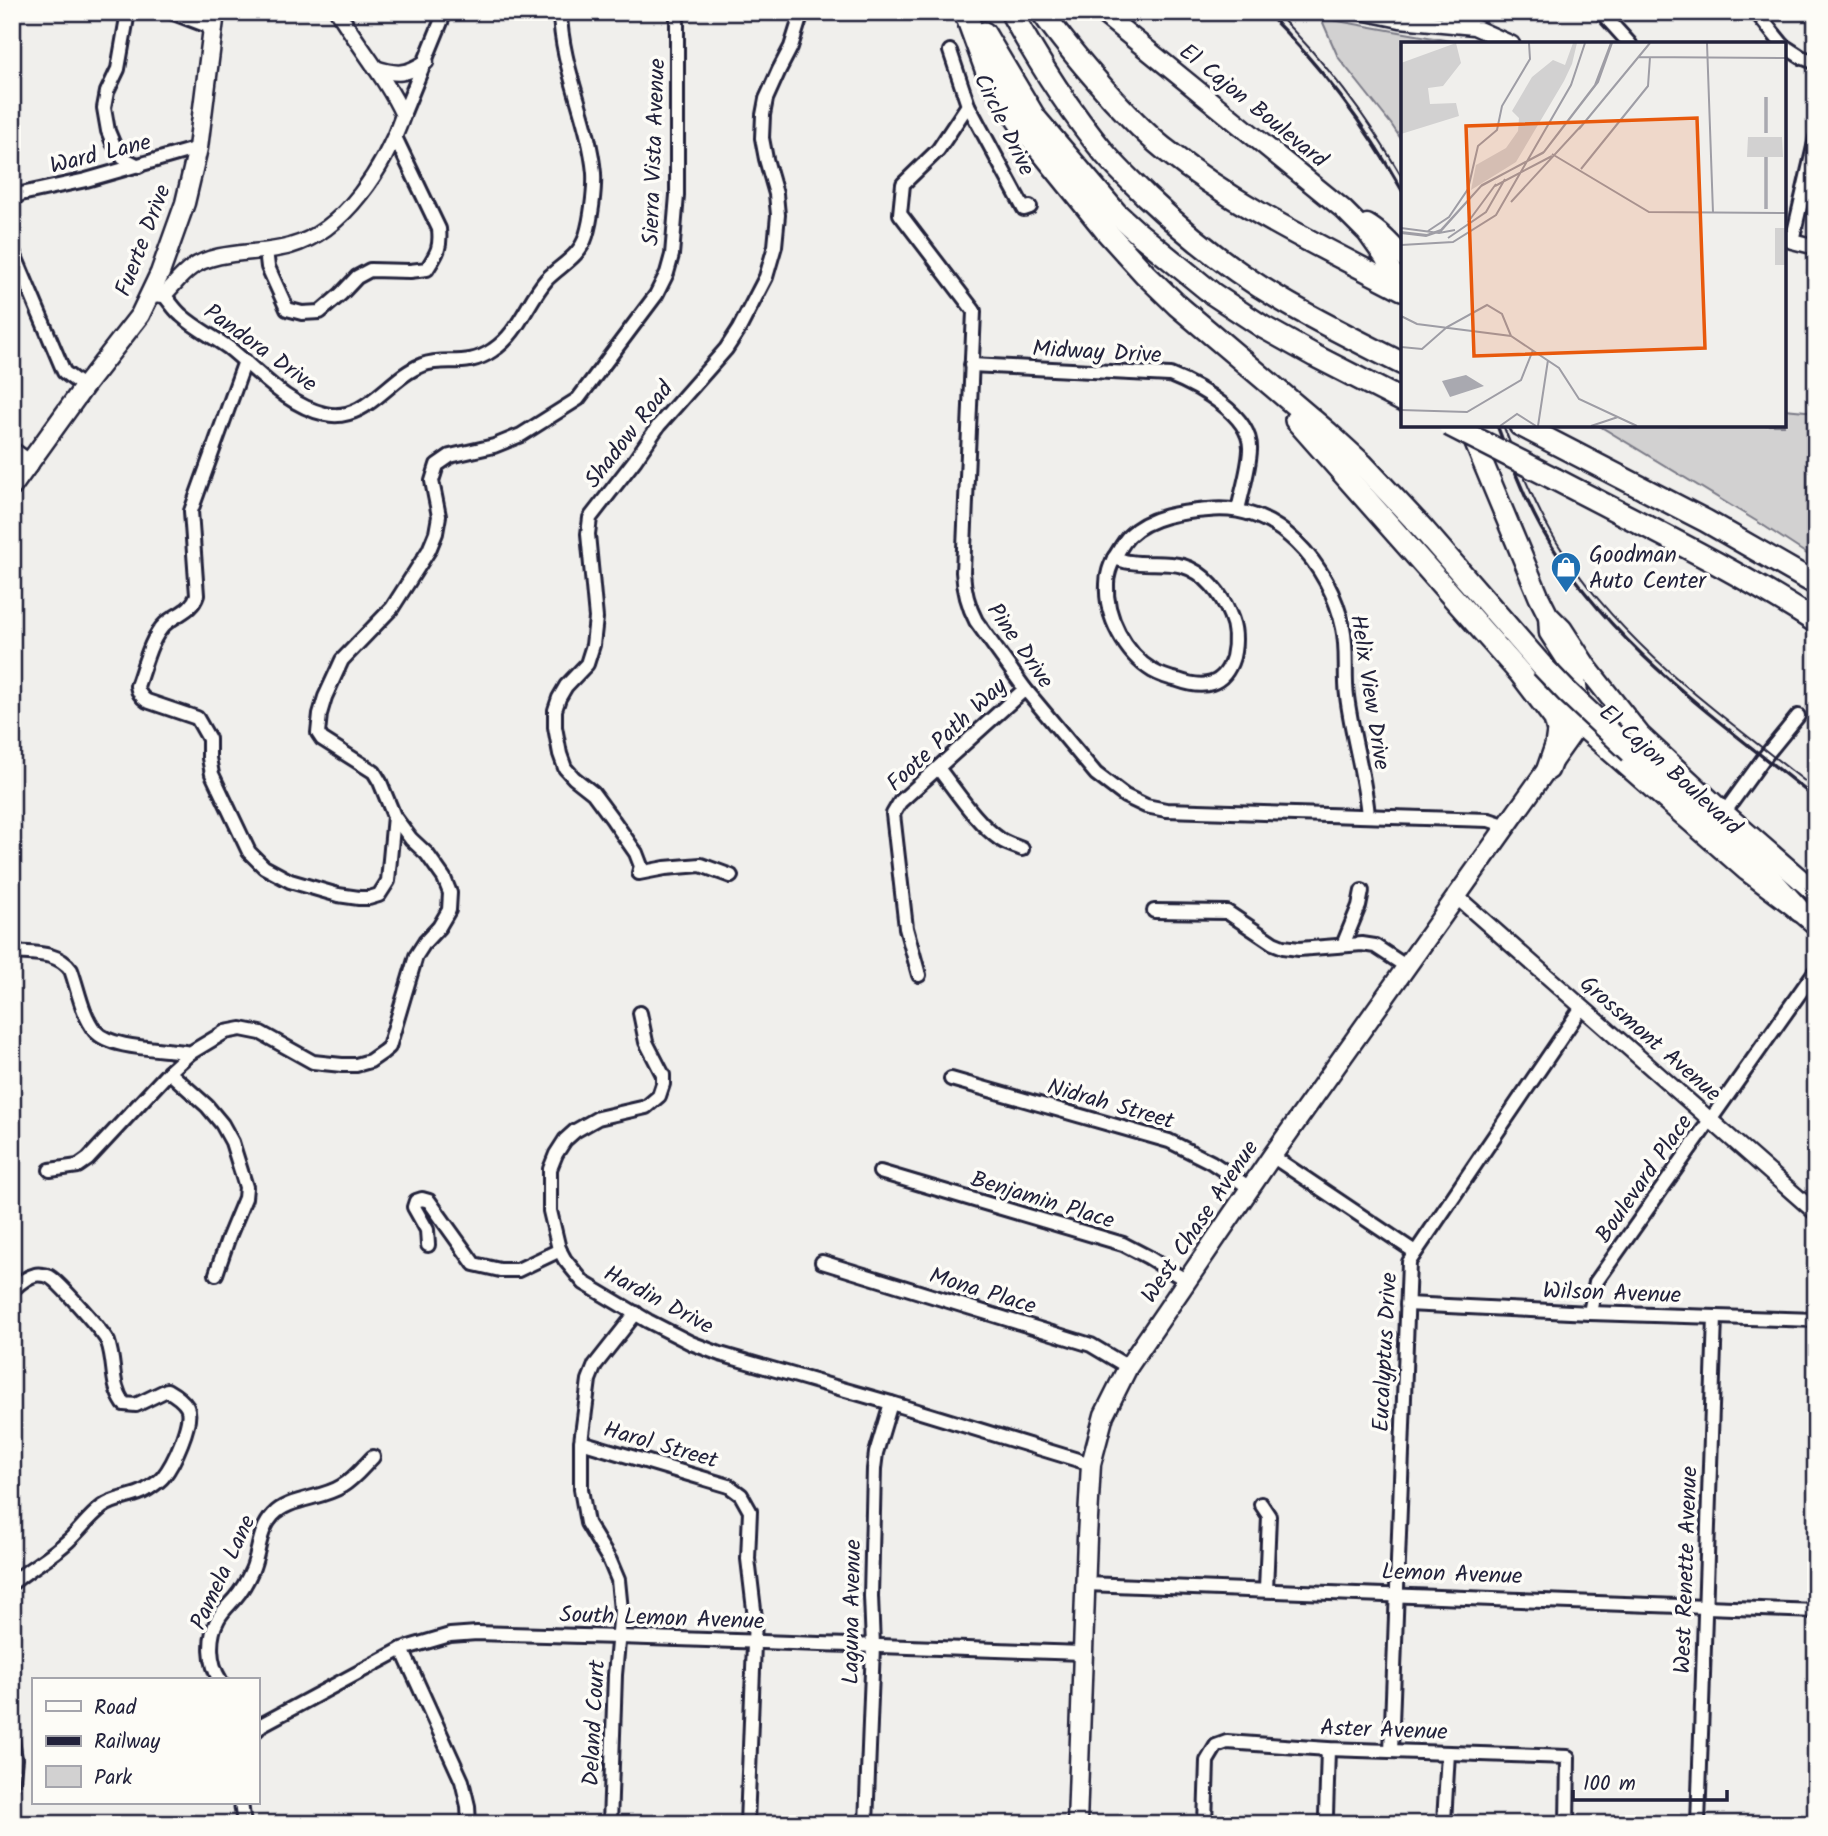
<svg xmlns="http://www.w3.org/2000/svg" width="1828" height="1836" viewBox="0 0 1828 1836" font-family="Kalam,sans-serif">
<rect width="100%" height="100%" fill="#f0efec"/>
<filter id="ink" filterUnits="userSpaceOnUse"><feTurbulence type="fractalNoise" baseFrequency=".0143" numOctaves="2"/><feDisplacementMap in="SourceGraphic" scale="14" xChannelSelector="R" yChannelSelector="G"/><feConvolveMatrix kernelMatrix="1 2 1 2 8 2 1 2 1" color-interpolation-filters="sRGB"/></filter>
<g filter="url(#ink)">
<g fill="#d2d1d1" stroke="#7a7a86" stroke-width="2">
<path d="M1321 18 1467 44H1403V142L1391 124 1338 57Z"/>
<path d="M1784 409 1816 412V560L1758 522 1598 425H1784Z"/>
</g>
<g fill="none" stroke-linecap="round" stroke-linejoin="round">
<g stroke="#22223b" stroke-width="18">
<g id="minor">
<path d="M128 12 118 69 107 92 104 108 108 131 113 143 123 158 139 166"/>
<path d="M171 12 213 28"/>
<path d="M1601 12 1630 44"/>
<path d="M1756 12 1782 44"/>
<path d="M1784 46 1801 57 1816 63"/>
<path d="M950 51 968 105 1024 209 1030 207"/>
<path d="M968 105 938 150 903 184 900 214 974 311 963 572C964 590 967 604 976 621L1025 689 1096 774 1125 796 1146 806 1166 810 1489 820 1507 826"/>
<path d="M403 115 445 12"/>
<path d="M12 199 21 194 86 180 198 148"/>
<path d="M1792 241 1816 138"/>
<path d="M12 249 64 372 84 387"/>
<path d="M266 250 268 267 287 309 302 313 320 312 341 294 357 277 370 270 410 271 427 269C437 253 441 248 439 229L395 137"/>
<path d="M164 295C170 302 175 310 181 315 195 328 214 337 229 348 259 372 286 405 325 414 366 423 388 378 422 365 446 356 466 369 493 350 519 333 527 302 547 279 561 265 580 256 586 236 591 220 595 190 594 173 589 119 561 67 560 12"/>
<path d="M245 361 191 511 197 595C192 611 176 614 165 624 150 638 144 668 137 686 138 693 141 697 147 701L197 718 209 739V758L212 774 249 852 264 867 290 881 338 895 359 898H369L379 895 388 881 394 816"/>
<path d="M971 365 1170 375C1198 386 1252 415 1250 450 1249 470 1242 491 1238 510"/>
<path d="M1114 558C1119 551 1123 542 1129 536 1149 516 1182 512 1208 510 1277 502 1330 565 1343 628 1348 651 1344 674 1347 696 1352 737 1365 776 1368 816"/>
<path d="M1114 558C1119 559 1125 562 1130 562 1147 565 1165 561 1183 566 1205 572 1222 595 1230 615 1236 628 1236 643 1233 657 1224 687 1203 689 1178 680 1169 678 1160 675 1153 671 1125 654 1105 616 1107 584 1107 574 1110 567 1114 558Z"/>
<path d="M938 768C956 791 977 824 1001 840 1007 844 1015 846 1022 849"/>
<path d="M1724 813 1763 759 1798 716"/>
<path d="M731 876 701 865 665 868 639 873 641 866 636 853 613 820 593 793 574 778 565 768 560 754 555 727V710L559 698 566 686 587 664 593 645 596 618 588 534 590 518 635 460 659 425 726 349 739 329 766 277 775 246 778 215 776 194 766 159 762 138 763 115 766 99 779 70 791 47 802 12"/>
<path d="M1154 911 1227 912 1273 943 1283 947 1299 949 1362 944 1375 946 1407 967"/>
<path d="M1343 945 1359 906 1362 891"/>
<path d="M12 952C34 954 57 951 71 970 78 989 82 1015 95 1031 111 1050 167 1048 190 1053"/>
<path d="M919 975 906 928 893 814 900 802 1025 689"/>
<path d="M640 1013 646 1042 663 1075V1084L659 1096 646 1107 598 1118 575 1131 565 1140 556 1154 550 1169V1211L559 1249 565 1260 584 1283 648 1321 691 1343 720 1354 891 1403 1091 1464"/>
<path d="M169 1072 207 1106 222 1124 232 1142 246 1187 245 1198 228 1239 216 1274"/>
<path d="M951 1079 1169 1141 1211 1162 1250 1188"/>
<path d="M1272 1156 1415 1252"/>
<path d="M50 1170 78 1166 88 1159 169 1072 190 1053 225 1032 241 1029 261 1033 313 1062 342 1065H356L370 1061 383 1052 389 1047 416 956 425 942 439 927 449 910 450 893 444 878 427 854 411 839 394 816 380 782 374 772 322 739 318 733 320 714 325 697 342 660 392 608 429 550 436 533 439 516 432 481 437 465 450 456 494 446 521 435 578 399 656 295 667 273 672 255 677 195V12"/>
<path d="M880 1172 1123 1244 1148 1257 1187 1281"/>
<path d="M428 1245 427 1230 414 1207 416 1201 422 1199 429 1201 474 1264 500 1270H518L560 1250"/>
<path d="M822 1262 1091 1345 1128 1367"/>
<path d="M12 1290C19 1284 26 1277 35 1275 38 1274 47 1275 50 1277 59 1282 104 1333 108 1342 116 1365 110 1384 124 1404L136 1405 167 1390C174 1394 183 1400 187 1407 194 1421 173 1465 163 1477 159 1482 152 1486 146 1490 133 1498 115 1497 102 1507 89 1517 79 1531 68 1541 51 1557 30 1568 12 1583"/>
<path d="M1407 1304 1590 1313 1816 1320"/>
<path d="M1590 1313 1596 1282 1816 970"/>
<path d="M581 1442 729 1486 741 1495 750 1511 748 1559 755 1618 747 1824"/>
<path d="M1261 1504 1269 1516 1266 1590"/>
<path d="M1086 1584 1816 1611"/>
<path d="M402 1649 462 1781 468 1806 469 1824"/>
<path d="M220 1680C209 1663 208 1637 218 1619 222 1611 230 1604 235 1598 242 1590 248 1579 252 1570 260 1551 258 1531 273 1515 288 1498 322 1499 342 1486 354 1479 363 1467 373 1457"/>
<path d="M257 1730 261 1725 402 1649 450 1635 477 1633 619 1637 1083 1653"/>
<path d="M12 1740 15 1759 12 1786"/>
<path d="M1391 1751 1409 1262 1582 1007"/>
<path d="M241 1803 244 1824"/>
<path d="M1326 1815 1328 1749"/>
<path d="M1444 1822 1448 1753"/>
<path d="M610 1824 615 1675 621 1610 618 1580 610 1561 587 1523 581 1489V1442L589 1380 595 1365 636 1313"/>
<path d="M866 1824 873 1646 871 1596 874 1469 876 1453 891 1403"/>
<path d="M1205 1824 1207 1761 1216 1746 1227 1742 1328 1749 1568 1757 1567 1824"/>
<path d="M1698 1824 1715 1317"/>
</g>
</g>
<g stroke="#22223b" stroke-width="19">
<g id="tertiary">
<path d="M1361 12 1400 20 1474 27 1512 44"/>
<path d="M375 68C397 75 406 75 426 62"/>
<path d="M1784 237 1792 241 1816 247"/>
<path d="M151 294 164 295C173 286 181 275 191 268 216 249 261 255 290 246 345 231 385 166 403 115 386 78 359 47 338 12"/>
<path d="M1457 897 1816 1213"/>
</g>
</g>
<g stroke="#22223b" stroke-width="23">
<g id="secondary">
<path d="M1101 12 1343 209 1367 233 1384 257 1402 289"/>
<path d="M1367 224C1381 232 1392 244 1403 257"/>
<path d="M12 452 29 464"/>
<path d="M12 487 84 387 140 315 160 273 185 203 198 148 215 12"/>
<path d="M1077 1824 1087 1537 1091 1464 1104 1415 1128 1367 1272 1156 1579 724 1578 693 1576 679 1567 661 1549 633 1548 615"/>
</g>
</g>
<g stroke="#22223b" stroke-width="24">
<g id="primary">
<path d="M1469 429 1539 597 1548 615 1562 629 1588 669 1640 735 1724 813 1816 893"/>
<path d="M1579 724 1747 871 1800 911 1816 925"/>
</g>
</g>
<g stroke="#22223b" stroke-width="26">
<g id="motorway">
<path d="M965 12 987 72 1004 100 1026 132 1106 231 1145 274 1177 305 1328 433 1362 464 1423 529 1542 666"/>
<path d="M1011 12C1038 62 1069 110 1105 154 1118 169 1132 182 1146 196 1187 235 1232 271 1280 299 1320 323 1362 343 1403 364"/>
<path d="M1042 12C1064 43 1088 71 1113 99 1130 117 1147 136 1167 151 1238 208 1322 247 1402 289"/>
<path d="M984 33 1035 118 1116 213 1138 233 1213 294 1263 327 1315 356 1403 401"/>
<path d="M1296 420 1520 673 1555 719 1558 731 1556 746 1548 769"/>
<path d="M1520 425 1706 521 1816 584"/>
<path d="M1555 479C1643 525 1733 568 1816 622"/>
<path d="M1548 697 1579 724"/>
<path d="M1631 752 1749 855 1800 911"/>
</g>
</g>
<use href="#minor" stroke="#fdfcf7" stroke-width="12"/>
<use href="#tertiary" stroke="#fdfcf7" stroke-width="14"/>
<use href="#secondary" stroke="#fdfcf7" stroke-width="18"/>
<use href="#primary" stroke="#fdfcf7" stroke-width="19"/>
<use href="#motorway" stroke="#fdfcf7" stroke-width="21"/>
<g stroke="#22223b" stroke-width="2">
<path d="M1275 12C1326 62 1368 118 1403 179"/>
<path d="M1503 425C1519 465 1534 504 1556 541 1620 645 1722 715 1816 790"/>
</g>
<g stroke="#22223b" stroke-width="3.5">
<path d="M1266 12C1320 65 1366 126 1403 192"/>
<path d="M1497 425C1510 460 1523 495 1541 528 1606 643 1715 717 1816 799"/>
</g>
<g stroke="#22223b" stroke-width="26" stroke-linecap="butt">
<g id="motorway-bridge">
<path d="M1449 425 1555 479"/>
<path d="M1542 666 1566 691 1631 752"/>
</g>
</g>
<use href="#motorway-bridge" stroke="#fdfcf7" stroke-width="21"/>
</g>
</g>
<defs>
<g id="shop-pin" transform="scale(1.575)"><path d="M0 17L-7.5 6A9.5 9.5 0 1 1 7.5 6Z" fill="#1f6fb2" stroke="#fdfcf7"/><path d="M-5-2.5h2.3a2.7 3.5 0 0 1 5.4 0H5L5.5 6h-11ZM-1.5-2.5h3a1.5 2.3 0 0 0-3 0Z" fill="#fff"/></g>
</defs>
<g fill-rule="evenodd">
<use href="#shop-pin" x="1566" y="567"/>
</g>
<g text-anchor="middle" stroke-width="7" stroke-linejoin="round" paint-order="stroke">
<g font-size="23" fill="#22223b" stroke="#fdfcf7">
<text transform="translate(1254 105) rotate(39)" y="8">El Cajon Boulevard</text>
<text transform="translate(1005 124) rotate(64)" y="8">Circle Drive</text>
<text transform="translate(653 152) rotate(-88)" y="8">Sierra Vista Avenue</text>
<text transform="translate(100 153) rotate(-14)" y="8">Ward Lane</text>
<text transform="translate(142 240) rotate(-69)" y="8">Fuerte Drive</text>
<text transform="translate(261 347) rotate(36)" y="8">Pandora Drive</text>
<text transform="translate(1097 351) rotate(3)" y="8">Midway Drive</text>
<text transform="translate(628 434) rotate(-52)" y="8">Shadow Road</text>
<text transform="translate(1021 645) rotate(55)" y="8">Pine Drive</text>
<text transform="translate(1371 692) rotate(81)" y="8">Helix View Drive</text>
<text transform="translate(946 734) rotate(-43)" y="8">Foote Path Way</text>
<text transform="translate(1671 769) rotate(42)" y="8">El Cajon Boulevard</text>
<text transform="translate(1651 1038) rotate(41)" y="8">Grossmont Avenue</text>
<text transform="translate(1111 1103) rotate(16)" y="8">Nidrah Street</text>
<text transform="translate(1643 1178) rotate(-55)" y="8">Boulevard Place</text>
<text transform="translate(1043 1199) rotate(17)" y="8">Benjamin Place</text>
<text transform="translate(1199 1221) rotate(-56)" y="8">West Chase Avenue</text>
<text transform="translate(983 1290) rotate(17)" y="8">Mona Place</text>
<text transform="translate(1612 1292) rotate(2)" y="8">Wilson Avenue</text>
<text transform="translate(659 1299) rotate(28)" y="8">Hardin Drive</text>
<text transform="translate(1384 1352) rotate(-87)" y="8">Eucalyptus Drive</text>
<text transform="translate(661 1444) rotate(16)" y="8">Harol Street</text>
<text transform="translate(1685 1570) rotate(-88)" y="8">West Renette Avenue</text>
<text transform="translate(222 1572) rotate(-65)" y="8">Pamela Lane</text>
<text transform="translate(1452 1573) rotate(2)" y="8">Lemon Avenue</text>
<text transform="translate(851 1612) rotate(-89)" y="8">Laguna Avenue</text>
<text transform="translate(662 1617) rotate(2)" y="8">South Lemon Avenue</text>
<text transform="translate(593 1723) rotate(-87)" y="8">Deland Court</text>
<text transform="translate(1384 1729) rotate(2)" y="8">Aster Avenue</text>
</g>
<g font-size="23" fill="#22223b" stroke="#fdfcf7" text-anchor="start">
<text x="1589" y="562">Goodman<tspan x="1589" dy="26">Auto Center</tspan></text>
</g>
</g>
<g transform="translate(1401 42)">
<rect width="385" height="385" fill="#f0efec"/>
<path d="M55 1 60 21 42 44 27 46 29 62 55 61 58 74 0 92V21ZM172 1H176L171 22 163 39 115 120 70 148 75 123 105 106 117 89 118 76 111 69 131 35 152 18 164 23ZM347 95H381L382 115H346ZM374 186H385V223H374Z" fill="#d2d1d1"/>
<path d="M65 333 83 344 49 355 41 339Z" fill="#a9a9b0"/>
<path fill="none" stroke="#a9a9b0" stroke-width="3.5" d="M365 91V55M365 115V167"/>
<path fill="none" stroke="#9e9da5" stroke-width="2" d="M306 1 312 171M237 15 385 16M178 87 249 1M151 112 248 170 385 171M180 127 247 44 249 15M94 144 151 114M110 160 180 84M67 180 95 142M0 186 38 191 54 188M27 189 48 175 67 147 77 104 96 88 101 64 129 17 128 1M0 190 26 193 40 188 81 143 142 111 194 43 210 1M0 191 25 194 40 189 80 144 143 110 197 40 211 1M47 196 85 170 104 137M0 203 52 200 95 173 170 43 184 1M0 274 16 282 110 294 158 326 178 357 236 384M0 305 21 307 46 285 86 263 101 272 110 294M0 368 66 370 120 338 132 308M99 384 116 372 135 384M137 384 147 318M190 384 217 375"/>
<path fill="#e8590c" fill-opacity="0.15" stroke="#e8590c" stroke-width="3.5" d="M296 76 304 306 73 314 65 84Z"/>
<rect width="385" height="385" fill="none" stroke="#22223b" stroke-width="3.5"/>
</g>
<rect width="1828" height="1836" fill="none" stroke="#fdfcf7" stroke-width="42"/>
<rect x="21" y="21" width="1786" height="1794" fill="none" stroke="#22223b" stroke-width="2.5" filter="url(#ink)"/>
<rect x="32" y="1678" width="228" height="126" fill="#fdfcf7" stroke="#a5a5ac" stroke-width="2"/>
<rect x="46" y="1701" width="35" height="10" fill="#fdfcf7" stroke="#a5a5ac" stroke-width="2"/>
<text x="94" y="1714" font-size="21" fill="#22223b">Road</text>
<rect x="46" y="1736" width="35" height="10" fill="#22223b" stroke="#a5a5ac" stroke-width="2"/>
<text x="94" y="1748" font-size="21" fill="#22223b">Railway</text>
<rect x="46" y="1766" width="35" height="21" fill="#d2d1d1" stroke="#a5a5ac" stroke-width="2"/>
<text x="94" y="1784" font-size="21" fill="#22223b">Park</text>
<path d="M1573 1790v10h154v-10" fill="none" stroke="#22223b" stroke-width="3.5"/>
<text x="1583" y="1790" font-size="21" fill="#22223b" stroke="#fdfcf7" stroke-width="5" paint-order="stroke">100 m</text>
</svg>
